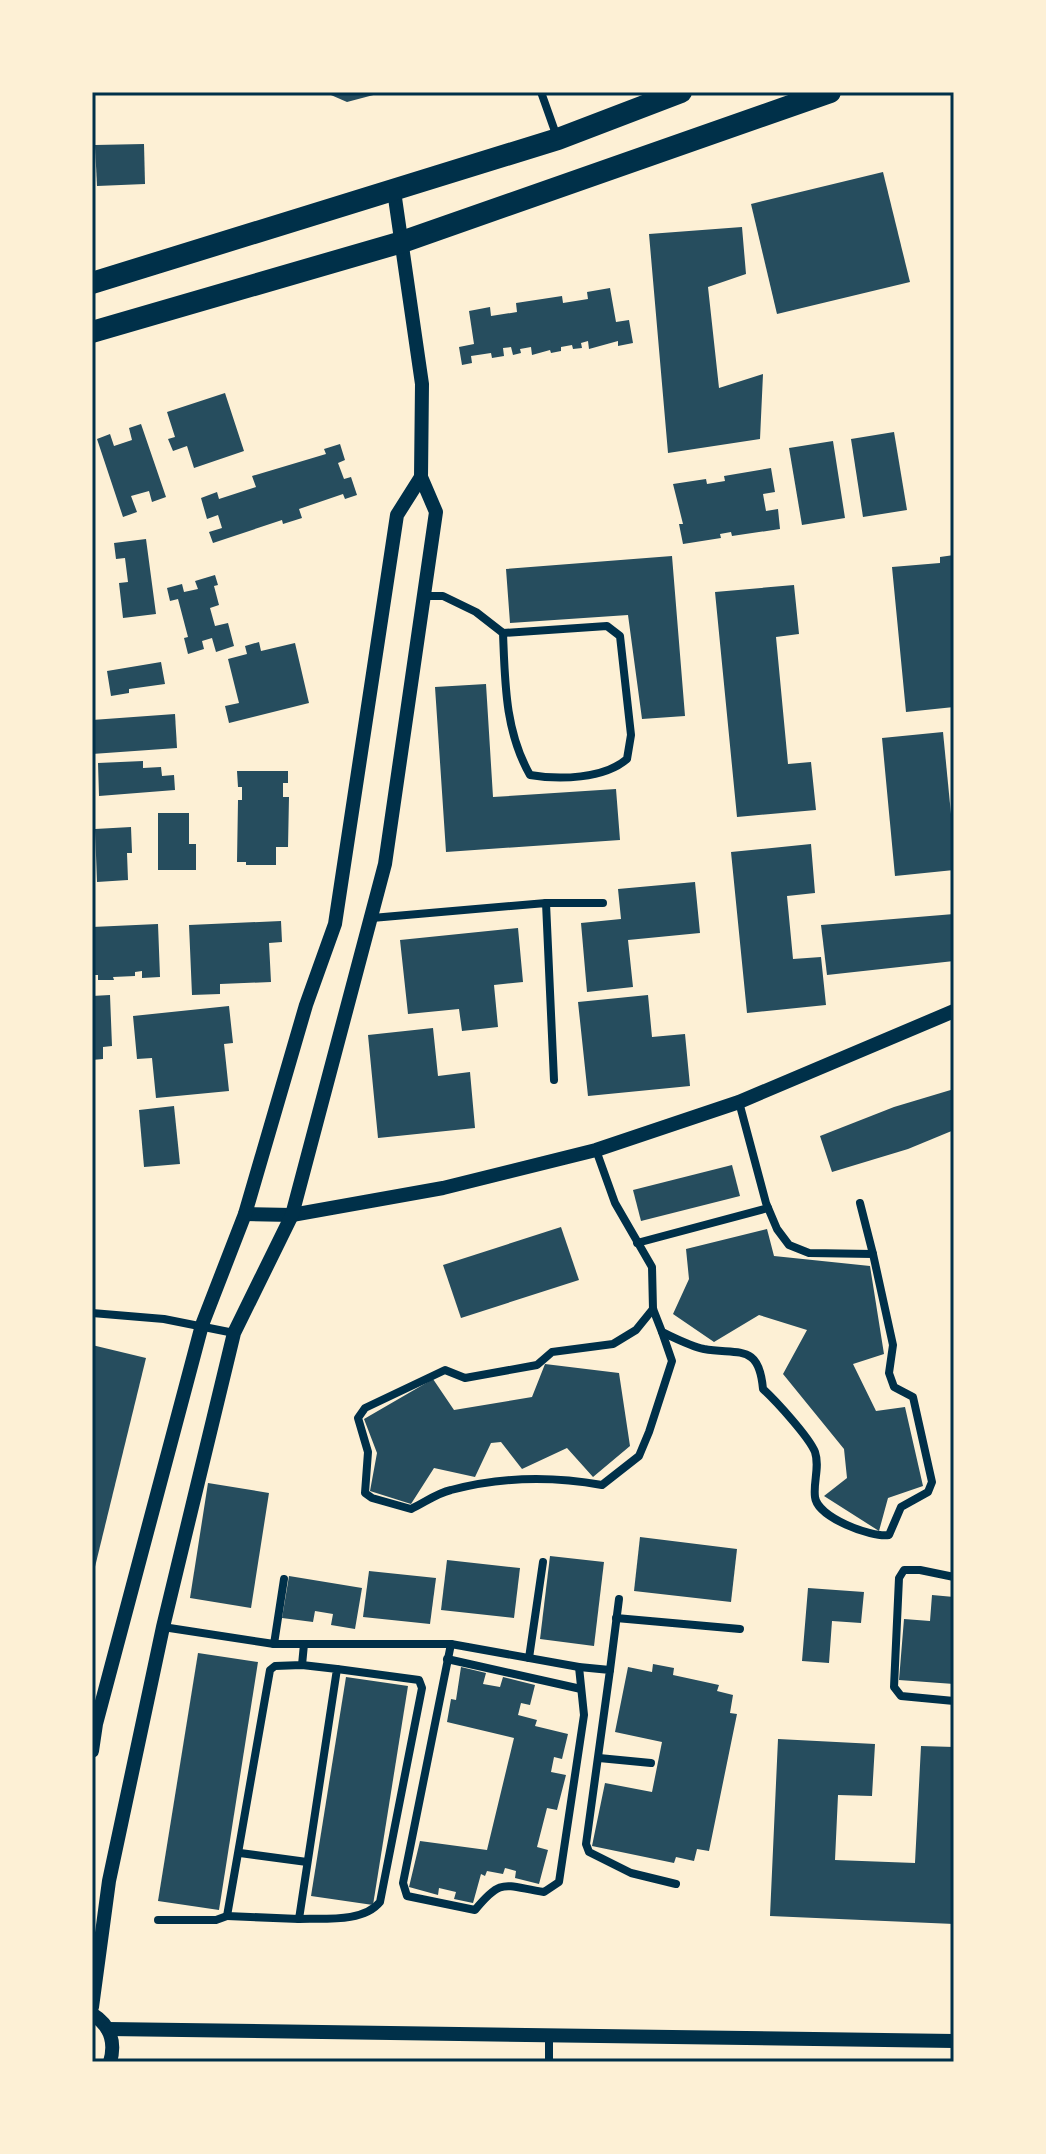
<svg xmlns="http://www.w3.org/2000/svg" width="1046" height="2154" viewBox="0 0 1046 2154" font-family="'Titillium Web',sans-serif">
<rect width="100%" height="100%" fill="#fdf0d5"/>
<g fill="#264d5e">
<path d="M324 92H381V93L347 102Z"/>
<path d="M144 144 145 184 97 186 95 145Z"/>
<path d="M883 172 910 282 777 314 751 204Z"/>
<path d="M742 227 746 274 708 287 719 388 763 374 760 439 668 453 649 234Z"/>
<path d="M610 288 616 322 629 320 633 343 618 346V341L589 349 588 341 581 343 582 348 573 349 572 345 561 347V351L551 353 550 350 532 355 531 347 520 349 521 353 513 355 511 347 503 348 504 356 492 358 491 353 471 356 472 363 462 365 459 347 474 344 469 311 490 307 491 316 517 312 516 303 562 296 563 303 588 299 587 292Z"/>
<path d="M225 393 244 451 194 468 187 446 173 451 168 439 175 437 167 412Z"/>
<path d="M141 424 166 497 152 502 149 491 131 496 137 512 123 517 97 439 110 434 114 446 132 440 129 428Z"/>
<path d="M894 432 907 510 863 517 851 439Z"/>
<path d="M833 441 845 518 802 525 789 448Z"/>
<path d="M340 444 345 460 338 463 344 479 351 477 357 495 345 499 343 494 299 509 302 518 283 524 282 520 213 543 209 532 222 528 218 515 207 519 201 498 217 492 219 499 256 487 252 476 326 454 324 449Z"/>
<path d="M771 468 775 492 763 494 766 511 778 509 780 529 732 536 731 532 720 534 721 538 683 544 679 524H683L673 484 706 479 707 484 725 481 724 476Z"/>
<path d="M146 539 156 614 123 618 119 583 128 582 125 558 116 559 114 543Z"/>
<path d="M954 555V612H951L954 707 906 712 892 567 940 563V557Z"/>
<path d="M672 556 685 716 642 719 628 615 510 623 506 569Z"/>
<path d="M215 575 218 585 214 586 219 605 210 608 215 626 228 623 234 646 216 652 212 638 202 641 204 649 188 654 184 638 188 637 178 599 170 601 167 588 182 584 184 592 198 589 195 581Z"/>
<path d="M794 585 799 634 776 637 788 764 811 762 816 810 737 817 715 592Z"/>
<path d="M259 642 261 651 295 643 309 703 229 723 225 706 239 703 228 659 247 654 245 646Z"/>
<path d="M161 662 165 684 129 689V693L111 696 107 671Z"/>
<path d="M486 684 493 797 616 789 620 840 446 852 435 687Z"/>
<path d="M175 714 177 748 92 754V720Z"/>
<path d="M943 732 954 845V870L895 876 882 738Z"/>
<path d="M143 761V768L161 767 162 776 174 775 175 790 99 796 98 763Z"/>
<path d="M237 771H288V783H283V797H289L288 847H276V865H246V862H237L238 800H242V787H238Z"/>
<path d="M158 813H189V844H196V870H158Z"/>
<path d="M131 827 132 853H127L128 880 97 882 95 829Z"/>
<path d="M811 844 815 893 787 896 793 959 821 957 826 1005 747 1013 731 852Z"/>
<path d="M695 882 700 933 628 940 633 987 587 992 581 923 621 919 618 889Z"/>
<path d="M954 914V961L827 975 821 925Z"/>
<path d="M281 921 282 942 269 943 271 982 220 984V994L192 995 189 925Z"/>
<path d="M158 924 160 977 142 978V971L135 972V976L113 977 114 980H98V975H92V927Z"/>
<path d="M518 928 523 982 494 985 498 1027 462 1031 459 1009 408 1014 400 940Z"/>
<path d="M110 995 112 1046 103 1047V1059L92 1060V996Z"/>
<path d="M648 995 652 1037 685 1034 690 1086 588 1096 578 1002Z"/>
<path d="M229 1006 233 1043 224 1044 229 1091 156 1098 152 1058 137 1059 133 1016Z"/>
<path d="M433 1028 438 1076 470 1072 475 1128 378 1138 368 1035Z"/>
<path d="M954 1089V1130L908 1149 832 1172 820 1136 894 1107Z"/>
<path d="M174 1106 180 1164 144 1167 139 1110Z"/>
<path d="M732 1165 740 1196 641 1221 633 1190Z"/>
<path d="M561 1227 579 1280 461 1318 443 1265Z"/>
<path d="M767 1229 774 1256 870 1266 884 1354 853 1364 876 1411 905 1407 923 1486 888 1498 879 1531 824 1496 847 1478 844 1449 783 1374 807 1330 759 1315 714 1342 673 1314 689 1279 686 1249Z"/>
<path d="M92 1345 146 1358 93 1575H92Z"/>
<path d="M545 1364 619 1373 630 1446 593 1477 567 1448 522 1469 501 1442 491 1443 475 1477 434 1468 411 1504 370 1491 377 1453 364 1419 433 1379 454 1410 532 1397Z"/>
<path d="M208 1483 269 1493 251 1608 190 1598Z"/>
<path d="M640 1537 737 1549 731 1602 634 1591Z"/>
<path d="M550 1556 604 1562 594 1646 540 1639Z"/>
<path d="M447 1560 520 1568 514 1618 441 1610Z"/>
<path d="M369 1571 436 1578 430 1624 363 1617Z"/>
<path d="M289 1576 362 1588 355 1629 331 1625 333 1614 315 1611 313 1622 282 1618Z"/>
<path d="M808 1588 864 1592 861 1623 832 1621 829 1663 802 1661Z"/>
<path d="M932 1595 954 1597V1684L899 1680 904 1619 930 1621Z"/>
<path d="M198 1653 258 1662 219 1910 158 1901Z"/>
<path d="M653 1664 674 1668 673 1675 719 1685 717 1691 733 1695 730 1713 737 1714 709 1851 697 1849 694 1861 676 1857 674 1863 592 1846 605 1783 652 1792 662 1742 615 1732 628 1667 652 1672Z"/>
<path d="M461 1667 486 1673 483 1684 500 1687 503 1677 535 1685 530 1705 521 1703 518 1715 537 1720 535 1726 568 1734 562 1759 554 1757 551 1772 566 1775 557 1810 547 1808 537 1847 548 1850 539 1884 515 1878 516 1871 505 1868 503 1874 487 1871 485 1876 481 1874 473 1903 454 1899 456 1892 439 1888 438 1895 409 1887 420 1841 487 1850 514 1738 447 1722 451 1699 456 1700Z"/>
<path d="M346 1677 408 1686 373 1905 311 1896Z"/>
<path d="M778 1739 875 1744 872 1796 838 1795 835 1860 915 1863 921 1746 954 1747V1924L770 1916Z"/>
</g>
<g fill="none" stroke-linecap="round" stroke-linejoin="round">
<g stroke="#003049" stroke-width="8">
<path d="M541 92 557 137"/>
<path d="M424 596H443L476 612 503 633C505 683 505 731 530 775 559 780 604 779 627 759L631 735 620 636 607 626 503 633"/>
<path d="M546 903H603"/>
<path d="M372 918 546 903 554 1080"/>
<path d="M596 1150 615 1203 652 1267 653 1309 662 1332C675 1338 690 1346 704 1349 739 1355 759 1343 763 1389 776 1401 809 1437 815 1452 820 1467 813 1482 815 1497 817 1517 871 1538 889 1535L901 1507 928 1492 932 1482 913 1397 894 1387 889 1373 893 1345 873 1254 809 1253 789 1245 777 1229 766 1203 739 1102"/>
<path d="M860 1203 873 1254"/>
<path d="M637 1243 768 1208"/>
<path d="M653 1309 636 1330 613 1344 552 1352 537 1365 465 1378 445 1370 365 1408 358 1418 368 1452 365 1493 372 1498 411 1509C424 1503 437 1493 451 1490 500 1477 552 1476 602 1485L639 1456 649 1432 672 1361 662 1332"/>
<path d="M92 1313 164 1319 234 1333"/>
<path d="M954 1577 920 1570H904L899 1578 894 1687 901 1696 954 1701"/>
<path d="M616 1618 740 1629"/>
<path d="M163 1627 274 1644H451L579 1667 610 1670 586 1844 589 1852 631 1873 676 1884"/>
<path d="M274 1644 284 1579"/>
<path d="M451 1644 403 1883 407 1896 475 1910C502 1877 504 1886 544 1892L559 1882 584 1715 579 1667"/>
<path d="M529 1658 543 1562"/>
<path d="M447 1659 581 1689"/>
<path d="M302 1665 337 1669 299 1919 227 1916 270 1670 275 1666 302 1665 304 1644"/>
<path d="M610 1670 619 1599"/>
<path d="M599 1758 651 1763"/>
<path d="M240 1853 307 1862"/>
<path d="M299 1919C323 1918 363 1923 380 1902L422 1688 419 1680 337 1669"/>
<path d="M158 1920H216L227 1916"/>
<path d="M549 2062V2035"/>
</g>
<g stroke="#003049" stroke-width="14">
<path d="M245 1214 292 1215 443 1188 596 1150 739 1102 954 1011"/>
<path d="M92 1751 96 1724 202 1325 245 1214 306 1005 335 924 397 515 421 477"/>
<path d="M92 2007 109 1881 163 1627 234 1333 292 1215 385 864 436 512 421 477 422 384 394 191"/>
<path d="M92 2014C110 2025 116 2042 110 2062"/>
<path d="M108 2029 954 2041"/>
</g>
<g stroke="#003049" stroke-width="22">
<path d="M92 283 558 139 681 92"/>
<path d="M92 332 402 242 830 92"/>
</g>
</g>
<rect width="1046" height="2154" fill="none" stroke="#fdf0d5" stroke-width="188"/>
<rect x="94" y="94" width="858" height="1966" fill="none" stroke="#003049" stroke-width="3"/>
</svg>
